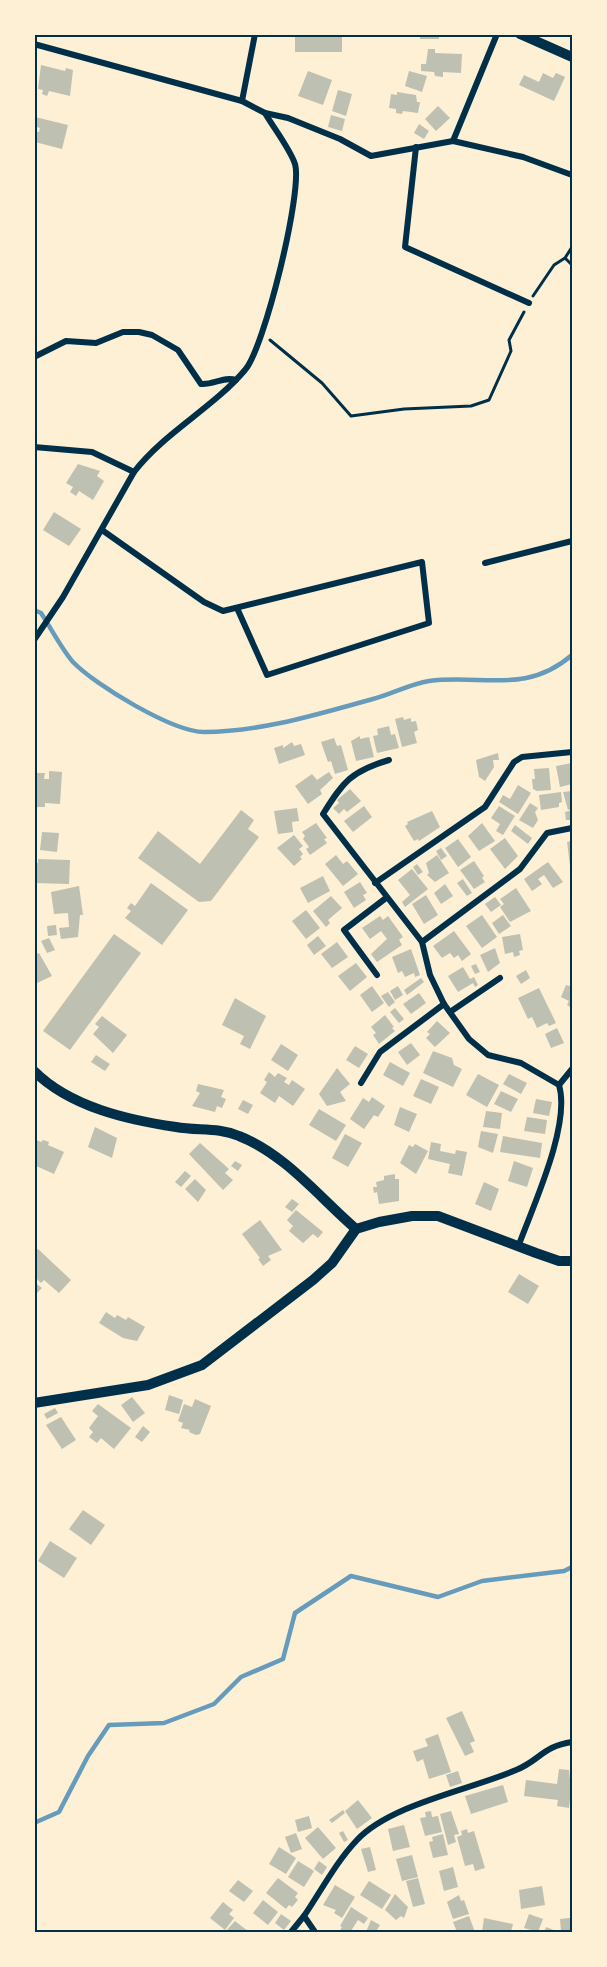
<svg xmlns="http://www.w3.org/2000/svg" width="607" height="1967" viewBox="0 0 607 1967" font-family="Barlow,sans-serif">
<rect width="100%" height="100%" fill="#fdf0d5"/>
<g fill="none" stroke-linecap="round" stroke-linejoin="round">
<g stroke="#669bbc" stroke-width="4.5">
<path d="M34 610 41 613C51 628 61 648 73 662 95 685 173 732 204 732 261 732 318 714 373 699 392 694 410 684 429 681 482 674 526 695 572 655"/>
<path d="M34 1823 59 1812 88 1756 109 1725 164 1723 214 1704 241 1677 283 1659 295 1613 351 1576 438 1597 482 1581 564 1571 572 1567"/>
</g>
</g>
<g fill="#bec0b2">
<rect x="295" y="34" width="47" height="18"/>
<rect x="420" y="34" width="19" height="5"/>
<path d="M428 49H435V53L462 54 461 73 443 72V77L435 76 434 72 421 71V64H426Z"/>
<path d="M41 65 65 71 66 68 73 70 70 96 49 91 47 96 42 94 43 90 38 89Z"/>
<path d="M308 71 332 80 323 105 298 96Z"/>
<path d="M409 71 427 76 422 92 405 86Z"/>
<path d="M543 73 553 78 556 73 565 77 554 101 519 85 524 75 539 82Z"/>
<path d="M338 90 352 94 346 116 332 111Z"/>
<path d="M397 92 416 95 417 102H420L418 113 403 111 402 114 396 113V109L389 108 391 94 397 95Z"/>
<path d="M438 106 450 118 436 131 425 119Z"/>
<path d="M331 115 345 119 342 131 328 127Z"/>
<path d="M35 117 68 125 62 149 35 142 34 131 39 132 40 128 34 126Z"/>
<path d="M419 124 429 131 424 139 414 133Z"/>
<path d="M78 464 100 471 97 476 104 481 93 500 79 491 76 496 70 492 73 487 66 483Z"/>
<path d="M54 512 81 529 69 546 43 530Z"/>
<path d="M403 717 404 720 411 718V722L416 721 418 730 414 732 417 743 402 747 395 719Z"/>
<path d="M389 726 391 735 395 734 399 748 377 753 373 736 378 735 377 729Z"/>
<path d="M360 736V739L369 737 374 757 356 761 351 741Z"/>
<path d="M334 738 337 746 341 745 348 770 335 774 331 761 328 762 321 742Z"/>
<path d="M292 742 294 746 301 744 305 755 279 764 274 748 283 745V748Z"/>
<path d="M498 753 499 760H493L494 767 485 781 479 777 476 760Z"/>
<path d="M572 763V784L560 787 556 766Z"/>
<path d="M549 768 551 790 537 791 533 789 532 779H535L534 769Z"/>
<path d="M49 771 62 772 60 804 45 803V807H37L34 804 36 773H45L44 779H49Z"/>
<path d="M329 772 333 778 320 790 322 794 308 804 295 786 312 774 317 780Z"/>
<path d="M518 785 531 793 518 814 499 802 503 795 510 799Z"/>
<path d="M350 789 361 801 347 812 344 809 339 814 333 808 339 803 337 800Z"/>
<path d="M572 791V809L568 810 563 792Z"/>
<path d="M561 792 562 802 559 803V807L541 810 539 795Z"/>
<path d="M530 803 538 808 535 812 538 820 533 828 519 820Z"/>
<path d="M364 806 372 817 353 832 344 821Z"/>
<path d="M499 806 515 816 503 835 496 831 500 824 491 818Z"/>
<path d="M297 808 299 821 292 822 293 832 278 834 274 811Z"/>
<path d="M241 810 254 820 248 829 259 837 211 901 199 902 138 858 158 831 200 864Z"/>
<path d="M572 810V820H566L565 812Z"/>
<path d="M432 811 440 827 419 841 418 839 414 841 405 826 408 824 407 822Z"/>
<path d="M316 823 327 838 324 839 327 843 310 855 306 849 309 847 303 839 305 836 302 832Z"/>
<path d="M482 823 495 841 479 851 468 836Z"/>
<path d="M515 825 532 838 528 844 511 831Z"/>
<path d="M42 832 59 833 57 852 40 850Z"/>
<path d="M294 835 303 846 299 849 303 854 300 857 302 859 294 866 277 848Z"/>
<path d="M505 838 518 856 505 869 490 849Z"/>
<path d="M458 839 471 857 458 867 445 848Z"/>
<path d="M572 841V866H570L567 842Z"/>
<path d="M441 848 447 856 441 860 436 851Z"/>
<path d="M336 855 343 864 347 861 358 874 343 886 325 864Z"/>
<path d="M437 855 449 873 435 882 427 875 429 873 426 863Z"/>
<path d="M38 859 70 860 69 884 34 883V863H38Z"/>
<path d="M474 861 484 876 482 878 485 882 474 889 460 870Z"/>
<path d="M548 862 563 882 553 888 544 875 538 879 542 884 532 891 524 879Z"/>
<path d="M417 864 423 872 418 875 413 867Z"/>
<path d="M412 869 428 889 405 907 402 902 410 895 398 880Z"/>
<path d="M323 876 330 891 308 903 300 888Z"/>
<path d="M463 879 472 893 467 896 457 883Z"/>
<path d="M360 882 367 893 363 895 366 900 354 908 344 892Z"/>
<path d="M151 883 188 910 162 945 125 918 131 911 127 908 131 903 135 906Z"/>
<path d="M445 884 453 896 441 904 434 893Z"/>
<path d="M79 886 83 915H80L78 937 61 939 59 928 69 927 68 913 54 914 51 892Z"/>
<path d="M516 888 531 911 510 922 500 907 504 904 500 899Z"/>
<path d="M426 895 438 915 424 924 412 904Z"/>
<path d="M331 896 342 908 328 920 330 923 326 927 313 911Z"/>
<path d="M495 897 501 905 491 912 485 904Z"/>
<path d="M306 910 320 928 306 939 292 921Z"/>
<path d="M482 915 497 937 482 948 466 926Z"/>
<path d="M503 915 511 926 499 934 492 923Z"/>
<path d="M380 916 383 920 388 916 403 937 399 940 402 945 377 962 371 954 387 939 381 931 370 939 362 928Z"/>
<path d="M56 925 57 935 48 936 47 926Z"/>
<path d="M454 931 471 954 462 961 458 955 454 958 450 953 442 958 433 946Z"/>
<path d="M114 934 141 953 70 1050 43 1031Z"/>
<path d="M520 934 523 950 519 951 520 955 514 957 513 952 505 954 502 937Z"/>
<path d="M318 936 326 946 314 955 307 945Z"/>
<path d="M49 938 55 950 47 953 41 941Z"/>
<path d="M337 942 348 957 332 968 321 954Z"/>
<path d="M495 948 500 963 488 972 480 955Z"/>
<path d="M411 949 420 975 415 977 414 973 405 977 402 971 398 973 392 957Z"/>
<path d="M39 953 52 976 35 984 34 955Z"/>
<path d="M356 963 367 977 350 991 338 976Z"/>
<path d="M476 964 480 972 475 974 471 966Z"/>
<path d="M463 967 470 979 474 977 478 985 475 987 473 983 458 992 448 976Z"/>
<path d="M526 970 530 978 521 984 516 976Z"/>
<path d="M421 978 424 982 407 995 404 990Z"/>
<path d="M572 979V1008L567 1005 569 1001 561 997 566 985 570 986Z"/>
<path d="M372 986 384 1003 372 1012 360 995Z"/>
<path d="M398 986 403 995 395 1000 390 991Z"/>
<path d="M539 988 556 1023 549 1026 547 1023 537 1028 532 1017 528 1019 518 998Z"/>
<path d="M388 992 395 1002 389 1007 381 996Z"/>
<path d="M419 993 426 1003 411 1014 403 1004Z"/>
<path d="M235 998 266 1016 250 1049 240 1044 244 1036 222 1025Z"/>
<path d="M395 1008 404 1019 399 1023 390 1012Z"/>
<path d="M385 1015 394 1027 392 1028 395 1031 379 1044 373 1035 376 1033 371 1027Z"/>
<path d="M102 1016 127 1035 113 1053 93 1034 99 1027 95 1024Z"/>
<path d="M437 1021 450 1033 435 1047 426 1038 430 1034 427 1032Z"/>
<path d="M557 1028 564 1043 551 1048 545 1034Z"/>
<path d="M411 1043 420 1055 407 1065 398 1052Z"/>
<path d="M281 1044 298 1055 288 1071 271 1060Z"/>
<path d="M355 1046 368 1054 359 1068 346 1060Z"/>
<path d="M433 1051 452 1058 454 1065 462 1069 453 1087 423 1073Z"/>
<path d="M96 1055 110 1064 105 1071 91 1062Z"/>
<path d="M390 1062 410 1073 403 1086 383 1075Z"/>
<path d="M337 1068 350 1084 340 1092 346 1101 327 1106 319 1094Z"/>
<path d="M269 1072 275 1077 278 1073 287 1078 284 1082 289 1085 292 1080 305 1089 293 1106 279 1096 275 1103 260 1093 267 1082 264 1080Z"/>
<path d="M478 1074 499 1085 487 1107 466 1095Z"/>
<path d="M509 1074 527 1083 521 1094 503 1084Z"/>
<path d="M421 1079 439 1087 431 1104 413 1096Z"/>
<path d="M198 1084 224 1090 221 1097 226 1099 222 1108 217 1106 215 1112 192 1106 200 1093 196 1091Z"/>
<path d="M501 1091 518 1099 511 1112 494 1104Z"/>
<path d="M372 1097 385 1106 378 1117 374 1115 364 1129 350 1119 363 1098 369 1102Z"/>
<path d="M536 1099 552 1102 549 1116 533 1113Z"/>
<path d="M243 1100 253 1105 248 1114 238 1109Z"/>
<path d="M400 1107 417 1114 409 1132 394 1125Z"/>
<path d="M319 1109 346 1125 336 1141 309 1125Z"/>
<path d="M486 1111 502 1113 500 1129 483 1127Z"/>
<path d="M527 1117 547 1120 545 1134 524 1131Z"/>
<path d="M95 1127 117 1138 112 1158 88 1147Z"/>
<path d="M481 1131 498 1134 493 1153 478 1147Z"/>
<path d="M345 1134 362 1143 348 1167 332 1158Z"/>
<path d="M503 1136 542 1143 540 1158 500 1152Z"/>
<path d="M34 1139 41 1142 43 1140 49 1142 48 1145 64 1152 54 1174 34 1165Z"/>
<path d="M431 1142 441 1144 440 1151 455 1154 456 1150 467 1152 462 1176 448 1173 450 1164 428 1159Z"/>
<path d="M200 1143 229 1169 225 1173 233 1180 223 1190 189 1154Z"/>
<path d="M415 1144 428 1151 416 1174 400 1163 409 1145 413 1147Z"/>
<path d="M235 1161 242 1165 238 1171 231 1166Z"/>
<path d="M514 1161 533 1168 527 1187 508 1181Z"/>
<path d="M185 1171 191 1176 181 1187 175 1182Z"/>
<path d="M395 1174V1179H399V1201L379 1204 377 1192 374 1193 373 1187H377L376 1182 384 1180V1176Z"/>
<path d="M195 1179 206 1190 198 1202 185 1189Z"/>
<path d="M484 1182 499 1189 491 1211 475 1204Z"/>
<path d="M292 1199 299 1204 292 1212 285 1207Z"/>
<path d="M296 1210 323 1232 318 1238 313 1234 303 1243 289 1231 293 1226 287 1220Z"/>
<path d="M260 1220 282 1250 268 1256 271 1260 263 1266 258 1259 260 1258 242 1234Z"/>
<path d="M38 1249 71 1280 59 1293 44 1280 41 1283 34 1276V1252Z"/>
<path d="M519 1274 539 1286 528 1304 508 1292Z"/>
<path d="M34 1282 42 1288 34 1296Z"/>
<path d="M106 1312 115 1318 117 1315 126 1320 128 1317 145 1327 137 1341 123 1338 99 1323Z"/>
<path d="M169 1395 183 1400 179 1414 165 1410Z"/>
<path d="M132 1397 145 1413 133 1422 121 1405Z"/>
<path d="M195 1399 211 1406 200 1434 196 1435 189 1432 190 1430 181 1428 183 1423 178 1421 184 1404 192 1407Z"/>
<path d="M98 1404 131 1428 114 1449 101 1438 97 1443 89 1437 93 1432 89 1428 98 1416 92 1411Z"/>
<path d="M55 1408 58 1413 47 1419 44 1414Z"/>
<path d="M61 1417 76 1440 62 1449 46 1425Z"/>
<path d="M143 1426 150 1432 142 1442 135 1437Z"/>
<path d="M83 1510 105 1525 91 1545 69 1529Z"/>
<path d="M50 1541 77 1558 64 1578 38 1561Z"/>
<path d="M462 1711 475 1741 470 1743 474 1752 465 1756 446 1718Z"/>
<path d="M438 1734 451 1772 429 1779 423 1759 417 1762 413 1751 428 1746 425 1739Z"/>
<path d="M559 1769 569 1770 571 1789 569 1808 557 1806 558 1800 524 1796 526 1780 557 1784Z"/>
<path d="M458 1771 462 1783 450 1787 446 1775Z"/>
<path d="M503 1785 508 1802 471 1814 465 1796Z"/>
<path d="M358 1800 372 1818 357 1829 345 1811Z"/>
<path d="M343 1810 345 1813 332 1823 329 1820Z"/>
<path d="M431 1811 432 1817 438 1816 442 1832 425 1836 420 1818 426 1817 425 1812Z"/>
<path d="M451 1811 459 1834 454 1835 456 1842 448 1845 440 1814Z"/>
<path d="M309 1816 312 1828 298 1832 295 1820Z"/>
<path d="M404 1825 410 1847 393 1851 388 1829Z"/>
<path d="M318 1827 336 1848 323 1859 305 1838Z"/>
<path d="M467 1829 468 1833 474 1831 485 1868 475 1871 473 1864 465 1866 457 1837 462 1835 461 1831Z"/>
<path d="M343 1831 348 1840 344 1842 339 1833Z"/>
<path d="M296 1833 302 1849 291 1853 285 1837Z"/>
<path d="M443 1834 448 1855 433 1858 429 1842 433 1841 432 1837Z"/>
<path d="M279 1847 296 1858 286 1874 269 1864Z"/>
<path d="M370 1847 376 1870 368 1872 361 1849Z"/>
<path d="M412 1855 418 1877 402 1881 396 1859Z"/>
<path d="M298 1861 314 1871 304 1887 288 1877Z"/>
<path d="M319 1861 327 1867 322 1875 314 1869Z"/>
<path d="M453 1867 458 1887 444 1891 439 1871Z"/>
<path d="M278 1878 298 1893 295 1897 298 1900 292 1907 289 1905 286 1909 266 1893Z"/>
<path d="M418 1878 425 1904 413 1907 406 1881Z"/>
<path d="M238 1880 253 1891 244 1902 229 1891Z"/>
<path d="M369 1881 391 1895 382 1909 360 1895Z"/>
<path d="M335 1885 355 1897 342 1918 334 1913 336 1910 323 1905Z"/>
<path d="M542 1886 545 1905 521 1909 519 1890Z"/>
<path d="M395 1894 408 1907 404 1918 401 1916 396 1920 385 1910Z"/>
<path d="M459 1895 461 1901 464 1900 469 1914 453 1919 447 1902Z"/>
<path d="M263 1900 278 1912 268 1925 253 1913Z"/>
<path d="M223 1902 233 1910 229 1914 234 1918 225 1930 210 1918Z"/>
<path d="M351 1907 368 1918 364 1924 358 1920 351 1931 354 1932H339L342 1927 340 1926Z"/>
<path d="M281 1914 291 1921 284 1930 275 1923Z"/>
<path d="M529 1914 543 1919 538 1932 524 1928Z"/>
<path d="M469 1916 475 1932H457L453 1922Z"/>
<path d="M484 1918 513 1924 511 1932H482Z"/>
<path d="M569 1918H572V1932L561 1931 560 1919Z"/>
<path d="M371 1920 380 1925 377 1930 381 1932H366Z"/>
<path d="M235 1921 249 1932H225Z"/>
<path d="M546 1927 559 1932H544Z"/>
</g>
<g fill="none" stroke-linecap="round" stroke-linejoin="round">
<g stroke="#003049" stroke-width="3">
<path d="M565 258 572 265"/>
<path d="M533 296 554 265 565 258 572 247"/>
<path d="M270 340 322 383 351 416 404 409 471 406 489 400 511 351 509 340 524 312"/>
</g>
<g stroke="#003049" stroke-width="6">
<path d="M34 44 242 101 265 113 288 118 340 139 371 156 453 141 523 157 572 175"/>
<path d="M242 101 255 34"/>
<path d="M453 141 497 34"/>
<path d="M416 147 405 247 529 303"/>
<path d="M34 357 66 341 96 343 123 332H139L152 335 178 350 201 384C214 385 224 376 236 380"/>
<path d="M34 447 92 452 134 472"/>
<path d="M102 530 204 602 223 611 422 562 429 623 267 675 237 608"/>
<path d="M485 563 572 541"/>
<path d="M34 640 63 597 134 472C165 432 213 408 245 370 264 349 303 191 295 164 290 149 273 127 265 113"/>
<path d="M389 760C351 771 343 782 323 814L422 942 430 975 444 1004 469 1039 488 1055 521 1063 559 1085C571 1125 533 1206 518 1247"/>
<path d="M375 883 485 807 514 762 522 757 572 752"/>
<path d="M422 942 520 869 547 833 572 828"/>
<path d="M377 975 344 930 386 898"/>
<path d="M450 1012 500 978"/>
<path d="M361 1083 380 1052 444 1004"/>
<path d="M559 1085 572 1069"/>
<path d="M291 1932 304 1916"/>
<path d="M315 1932 304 1916C321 1891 336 1862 357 1840 391 1804 470 1790 516 1770 539 1761 543 1746 572 1742"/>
</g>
<g stroke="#003049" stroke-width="10">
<path d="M34 1071C70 1107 128 1120 176 1127 198 1131 218 1127 239 1136 285 1154 319 1197 356 1229"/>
<path d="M34 1403 148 1385 202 1365 313 1280 332 1263 356 1229 379 1222 412 1216H438L536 1253 559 1261H572"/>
</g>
<path stroke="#003049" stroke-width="10" d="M520 34 572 57"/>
</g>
<rect width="607" height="1967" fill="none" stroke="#fdf0d5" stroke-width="72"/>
<rect x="36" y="36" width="535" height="1895" fill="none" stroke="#003049" stroke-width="2"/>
</svg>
